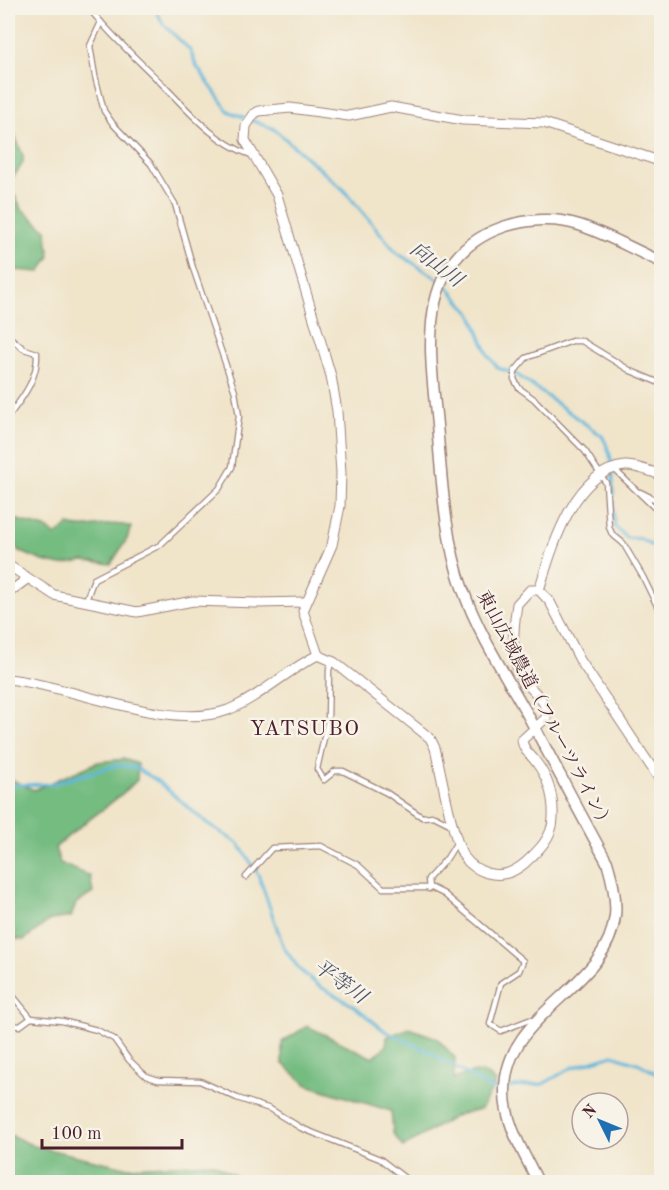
<svg xmlns="http://www.w3.org/2000/svg" width="669" height="1190" viewBox="0 0 669 1190" font-family="'Old Standard TT','Noto Serif JP',serif">
<rect width="100%" height="100%" fill="#f7f3e8"/>
<filter id="ink" filterUnits="userSpaceOnUse"><feTurbulence type="fractalNoise" baseFrequency=".0167" numOctaves="2"/><feDisplacementMap in="SourceGraphic" scale="12" xChannelSelector="R" yChannelSelector="G"/><feConvolveMatrix kernelMatrix="1 2 1 2 8 2 1 2 1" color-interpolation-filters="sRGB"/></filter>
<filter id="wash" filterUnits="userSpaceOnUse"><feTurbulence type="fractalNoise" baseFrequency=".008" numOctaves="4" result="noise"/><feDisplacementMap in="SourceGraphic" scale="24" xChannelSelector="R" yChannelSelector="G"/><feGaussianBlur stdDeviation="1.35" result="paint"/><feColorMatrix in="noise" values="0 0 0 0 0 0 0 0 0 0 0 0 0 0 0 0 0 1.4 0 .05"/><feComposite in="paint" operator="in"/></filter>
<g filter="url(#wash)">
<rect width="100%" height="100%" fill="#f0e4c9"/>
<g fill="#75bc81" stroke="#606e56" stroke-width="1.5">
<path d="M8 97C9 108 10 119 13 130 22 161 33 154 8 183L22 209 46 230 50 256 40 272 14 270 12 284 8 289Z"/>
<path d="M8 517 48 529 56 536 68 525C89 532 110 519 131 527L127 539 111 564 83 561 61 565 43 561 19 551 8 539Z"/>
<path d="M124 759 138 764 137 780C112 806 80 823 55 848L60 863 90 876 93 893 76 903 71 917 50 920 24 940 8 938V778L34 790 98 762Z"/>
<path d="M307 1026 373 1058 386 1046 387 1037 409 1028 437 1038 455 1058 454 1079C472 1072 481 1067 496 1082L481 1109 457 1115 403 1147 393 1133 391 1111 307 1085 282 1063V1042Z"/>
<path d="M8 1134 34 1146 125 1167 213 1163 247 1182H8Z"/>
</g>
<g fill="none" stroke-linecap="round" stroke-linejoin="round">
<g stroke="#5eb7dc" stroke-width="3">
<path d="M155 8 163 24 190 50 196 65 228 111 274 129 343 189 397 253 440 280"/>
<path d="M445 284 472 315 488 355 498 368 516 374 602 436C620 466 609 496 615 527L627 538 641 539 662 552"/>
<path d="M8 785 51 784 118 765 136 768 156 780 208 824 239 844 258 874 284 948 300 970 319 986 354 1006 385 1031 428 1051 492 1089 543 1084 571 1068 613 1055 640 1064 662 1077"/>
</g>
</g>
</g>
<g filter="url(#ink)">
<g fill="none" stroke-linecap="round" stroke-linejoin="round">
<g stroke="#9d827a" stroke-width="7">
<g id="service">
<path d="M89 8C111 36 137 59 162 84 190 112 212 141 251 155"/>
<path d="M8 336 24 349 37 353C38 379 23 397 8 417"/>
<path d="M662 384 631 371 582 341H572L526 358 515 371 514 379 519 388 534 399 585 451 606 483 609 527 612 534 623 543 643 577 662 616"/>
<path d="M614 469 662 515"/>
<path d="M640 492 662 503"/>
<path d="M86 600 94 579 160 545 219 489 232 467 239 416 235 392 193 268 175 204 151 164 113 124 104 111 95 76 90 46 101 22"/>
<path d="M332 660 329 670 328 720 317 769 324 780 335 771H343L387 793 422 817 434 816 452 825"/>
<path d="M246 877 272 848 321 846 358 865 383 888H432L444 894 523 961 519 971 501 983 490 1024 501 1031 529 1020 536 1021"/>
<path d="M429 889 428 879 447 858 457 842"/>
<path d="M8 990 31 1018 62 1021 97 1030 114 1039 129 1060 146 1076 158 1080 200 1081 237 1098 270 1109 301 1128 380 1159 410 1182"/>
<path d="M8 1025 20 1026 31 1018"/>
</g>
</g>
<g stroke="#9d827a" stroke-width="11">
<g id="minor">
<path d="M8 565 54 595 137 612 193 601 257 603 305 602"/>
<path d="M539 590C552 549 573 471 625 466 636 465 651 472 662 475"/>
<path d="M8 593 27 579"/>
<path d="M318 655 303 611 332 545 340 506 341 473 337 411 331 376 277 195 245 140 246 126 254 114 259 111 290 108 349 116 391 107 463 120 544 123 662 162"/>
<path d="M8 679C70 685 170 732 228 710 260 697 287 670 318 655L334 662 430 738 435 748C441 771 453 843 465 858 471 866 478 870 487 873 502 877 513 873 525 863 538 851 553 837 553 818 554 798 548 778 536 762 530 754 523 750 522 740L546 718C551 701 528 689 520 675 510 657 514 624 517 604L530 590H539L550 602 580 660 662 783"/>
</g>
</g>
<g stroke="#9d827a" stroke-width="13">
<path id="tertiary" d="M538 1182C525 1155 505 1124 505 1093 503 1011 607 990 615 916 617 898 612 879 607 862 579 812 553 761 525 710 503 671 478 632 463 590 444 537 442 481 437 425 430 350 413 259 503 227 527 219 555 217 579 225 607 234 634 250 662 262"/>
</g>
<use href="#service" stroke="#fff" stroke-width="4.5"/>
<use href="#minor" stroke="#fff" stroke-width="9"/>
<use href="#tertiary" stroke="#fff" stroke-width="10"/>
</g>
</g>
<g text-anchor="middle" stroke-width="5" stroke-linejoin="round" paint-order="stroke">
<g font-size="18" fill="#4a1f2b" stroke="#f7f3e8">
<text transform="translate(545 710) rotate(62)" y="6">東山広域農道（フルーツライン）</text>
</g>
<g font-size="20" font-style="italic" fill="#515469" stroke="#f7f3e8">
<text transform="translate(437 264) rotate(37)" y="7">向山川</text>
<text transform="translate(341 981) rotate(36)" y="7">平等川</text>
</g>
<g font-size="21" letter-spacing="1.5" fill="#4a1f2b" stroke="#f7f3e8">
<text x="305" y="735">YATSUBO</text>
</g>
</g>
<rect width="669" height="1190" fill="none" stroke="#f7f3e8" stroke-width="30"/>
<g transform="translate(600 1121) rotate(313)"><circle r="28" fill="#f7f3e8" stroke="#b29e9c" stroke-width="1.5"/>
<path d="M0-4.5L10 22L0 15L-10 22Z" fill="#1f6fb2"/>
<text y="-9" font-size="16" font-weight="bold" text-anchor="middle" fill="#4a1f2b">N</text>
</g>
<path d="M42 1139v9h140v-9" fill="none" stroke="#4a1f2b" stroke-width="3"/>
<text x="51" y="1139" font-size="18" fill="#4a1f2b" stroke="#f7f3e8" stroke-width="4.5" paint-order="stroke">100 m</text>
</svg>
